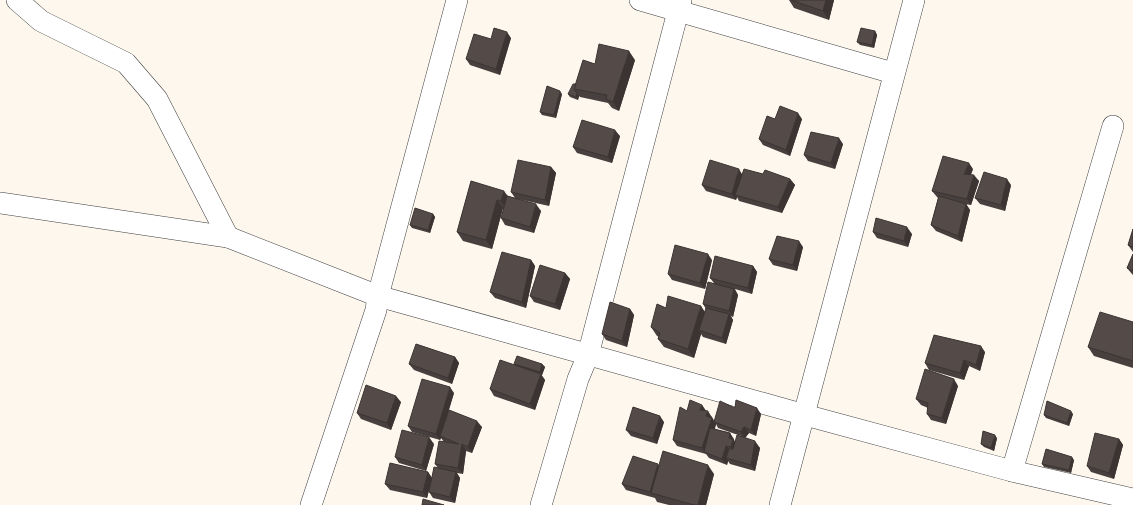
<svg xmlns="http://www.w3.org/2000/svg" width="1133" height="505" viewBox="0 0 1133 505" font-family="Merriweather,serif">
<rect width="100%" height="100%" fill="#fdf7ed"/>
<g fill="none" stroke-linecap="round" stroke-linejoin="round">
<g stroke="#3f3f3f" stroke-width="22">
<g id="minor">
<path d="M17 0 41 21 126 63 157 99 228 237"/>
<path d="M640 0 893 73"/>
<path d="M0 203 228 237 378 296 805 415 1012 471 1133 499"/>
<path d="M1012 471 1113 126"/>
<path d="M311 505 376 310 378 296 457 0"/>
<path d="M541 505 578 379 588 355 681 0"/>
<path d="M780 505 914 0"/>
</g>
</g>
<use href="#minor" stroke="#fff" stroke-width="21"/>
</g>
<g fill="#48403f" fill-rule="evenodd">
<path d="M789 0H834L829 20 794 8Z"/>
<path d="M875 31 877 35 874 48 860 45 857 42Z"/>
<path d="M511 38 500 75 470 65 466 59 491 39Z"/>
<path d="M635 60 619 111 612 108 608 103 580 97 579 96 578 100 570 97 568 94 576 84Z"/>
<path d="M562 94 556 118 542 115 540 112Z"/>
<path d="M775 119H802L790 156 763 145 759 139Z"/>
<path d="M620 136 612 163 577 153 573 147Z"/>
<path d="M843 144 835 169 808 161 804 155Z"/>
<path d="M551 167 556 173 549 206 518 199 541 211 534 233 505 225 501 218 504 209 503 208 492 249 463 241 457 232 471 181 508 196 515 198 511 192Z"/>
<path d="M973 169 971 175 979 181 971 205 964 204H966L970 210 962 242 936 231 931 225 938 198 937 197 932 191Z"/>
<path d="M743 174H763L790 179 795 185 782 213 739 201 737 197 736 200 706 191 702 185Z"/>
<path d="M1011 185 1005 211 980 204 975 198Z"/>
<path d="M433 214 435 217 430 233 412 228 410 225Z"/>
<path d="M1133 229V252L1128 245Z"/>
<path d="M873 232 912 234 908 247 877 238Z"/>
<path d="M803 247 797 271 773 265 769 259Z"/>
<path d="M1133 254V275L1132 274 1127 268Z"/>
<path d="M531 260 535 266 526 308 495 298 490 292Z"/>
<path d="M712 260 705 289 672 280 668 274Z"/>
<path d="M753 266 757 272 752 294 735 289 738 295 733 317 731 316 733 320 726 344 703 337 701 334 694 358 664 347 658 339 659 337 657 336 651 327 666 308 705 313 706 309 703 304 714 283 710 278Z"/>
<path d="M565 273 570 279 560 310 534 302 530 296Z"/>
<path d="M630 309 634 315 627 347 606 340 602 334Z"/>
<path d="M1133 322V368L1094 356 1088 347Z"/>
<path d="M985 352 980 371 969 366 964 380 929 370 925 363Z"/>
<path d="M455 357 459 363 452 384 414 370 409 364Z"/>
<path d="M514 364H542L545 367 542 375H541L545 380 535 410 494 396 490 389 515 365Z"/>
<path d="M958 386 946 424 931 420 927 414 928 408 921 405 916 399Z"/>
<path d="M454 393 447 415 482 427 472 453 466 451 463 474 457 473 460 478 455 503 433 498 429 492 431 483 427 498 390 490 385 484 428 472 432 478 438 468 435 464 444 442 441 438 440 440 412 432 408 426Z"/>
<path d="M401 402 391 430 361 419 357 413Z"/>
<path d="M702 405 706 411 712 417 714 421 735 408 761 414 756 436 749 433 745 438 760 448 755 471 730 464 728 461 727 465 709 458 706 454 677 446 673 440 687 411ZM716 424 718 428 741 436 735 442 734 440V439L730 433 715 429Z"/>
<path d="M1073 414 1069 426 1046 418 1044 415Z"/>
<path d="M664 422 657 444 631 436 626 430Z"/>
<path d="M997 438 994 451 984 447 981 444Z"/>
<path d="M1119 439 1123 445 1114 479 1091 472 1087 466Z"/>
<path d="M434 444 426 471 399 463 395 457Z"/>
<path d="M1074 460 1071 473 1044 467 1042 464Z"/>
<path d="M659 466 714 474 706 505H669L657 502 655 498 626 490 622 484Z"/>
</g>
<g fill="#3b3433">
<path d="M826 0H834L829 20 823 11Z"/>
<path d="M875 31 877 35 874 48 872 45Z"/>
<path d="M507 32 511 38 500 75 496 69Z"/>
<path d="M629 51 635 60 619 111 613 102Z"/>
<path d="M560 91 562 94 556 118 554 115Z"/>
<path d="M577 93 579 96 578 100 576 97Z"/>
<path d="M798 113 802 119 790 156 786 150Z"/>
<path d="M615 130 620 136 612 163 608 157Z"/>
<path d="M839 138 843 144 835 169 831 163Z"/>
<path d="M969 163 973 169 968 180 964 174Z"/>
<path d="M551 167 556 173 549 206 545 200Z"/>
<path d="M739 169 743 176 735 195 737 197 736 200 732 194Z"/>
<path d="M974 175 979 181 971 205 967 199Z"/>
<path d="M790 179 795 185 782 213 778 207Z"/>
<path d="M1007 179 1011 185 1005 211 1001 205Z"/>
<path d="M504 191 510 199 507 210 501 201Z"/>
<path d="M497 200 503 208 492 249 486 240Z"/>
<path d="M536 204 541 211 534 233 530 227Z"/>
<path d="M966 204 970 210 962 242 958 236Z"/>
<path d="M433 214 435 217 430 233 428 230Z"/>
<path d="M907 227 912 234 908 247 904 241Z"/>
<path d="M799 241 803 247 797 271 793 265Z"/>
<path d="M708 254 712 260 705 289 700 283Z"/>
<path d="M531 260 535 266 526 308 522 302Z"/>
<path d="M753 266 757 272 752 294 748 288Z"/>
<path d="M565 273 570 279 560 310 555 304Z"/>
<path d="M734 289 738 295 733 317 729 311Z"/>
<path d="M701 306 707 315 699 330 701 334 694 358 688 349Z"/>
<path d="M630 309 634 315 627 347 622 341Z"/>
<path d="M729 314 733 320 726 344 722 338Z"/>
<path d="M981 346 985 352 980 371 976 365Z"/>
<path d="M455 357 459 363 452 384 448 378Z"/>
<path d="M964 360 969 366 964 380 960 373Z"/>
<path d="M542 364 545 367 542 375 540 372Z"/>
<path d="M541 374 545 380 535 410 530 404Z"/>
<path d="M954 379 958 386 946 424 942 418Z"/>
<path d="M450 387 454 393 441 437 440 436 441 438 440 440 436 434Z"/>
<path d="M396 396 401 402 391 430 387 423Z"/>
<path d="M702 405 706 411 700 410Z"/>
<path d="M757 408 761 414 756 436 751 430Z"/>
<path d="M708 411 716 424 707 453H706L702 448 706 416Z"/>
<path d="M1071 411 1073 414 1069 426 1067 423Z"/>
<path d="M660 416 664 422 657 444 653 438Z"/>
<path d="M477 421 482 427 472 453 468 447Z"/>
<path d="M744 427 749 433 745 438 741 432Z"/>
<path d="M730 433 737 446 735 453 731 447 729 438Z"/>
<path d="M995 435 997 438 994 451 991 448Z"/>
<path d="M429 437 434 444 426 471 422 465Z"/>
<path d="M1119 439 1123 445 1114 479 1109 473Z"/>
<path d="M755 441 760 448 755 471 751 465Z"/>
<path d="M462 444 466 451 463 474 458 468Z"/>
<path d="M726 446 731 452 726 458 728 461 727 465 722 459Z"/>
<path d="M1072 457 1074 460 1071 473 1069 470Z"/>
<path d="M658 464 662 470 651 493 655 498 650 492Z"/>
<path d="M708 465 714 474 706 505H698Z"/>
<path d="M428 472 432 478 427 498 423 492Z"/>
<path d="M456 472 460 478 455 503 450 497Z"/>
</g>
<g fill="#544b49" stroke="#3b3433">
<path d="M791 0H826L823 11Z"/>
<path d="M494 28 507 32 496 69 466 59 474 34 491 39Z"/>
<path d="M861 28 875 31 872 45 857 42Z"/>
<path d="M599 44 629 51 613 102 606 99 607 95 574 89 583 60 595 64Z"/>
<path d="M573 84H576L574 89 577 93 576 97 568 94Z"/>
<path d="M547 86 560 91 554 115 540 112Z"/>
<path d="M780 106 798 113 786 150 759 139 767 116 775 119Z"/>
<path d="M582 120 615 130 608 157 573 147Z"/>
<path d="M811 132 839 138 831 163 804 155Z"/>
<path d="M943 156 969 163 964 174 974 175 967 199 932 191Z"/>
<path d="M518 160 551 167 545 200 511 192Z"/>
<path d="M710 160 739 169 732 194 702 185Z"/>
<path d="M744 169 763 174 765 170 790 179 778 207 735 195Z"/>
<path d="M984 172 1007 179 1001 205 975 198Z"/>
<path d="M471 181 504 191 501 201 497 200 486 240 457 232Z"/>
<path d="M507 196 536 204 530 227 501 218Z"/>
<path d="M939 196 966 204 958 236 931 225Z"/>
<path d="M415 208 433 214 428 230 410 225Z"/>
<path d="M876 218 907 227 904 241 873 232Z"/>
<path d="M1133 229V247L1128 245Z"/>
<path d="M777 236 799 241 793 265 769 259Z"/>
<path d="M675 245 708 254 700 283 668 274Z"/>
<path d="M502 252 531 260 522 302 490 292Z"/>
<path d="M1133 254V271L1127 268Z"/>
<path d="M715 256 753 266 748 288 710 278Z"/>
<path d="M540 265 565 273 555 304 530 296Z"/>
<path d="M708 282 734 289 729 311 703 304Z"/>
<path d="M668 296 701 306 688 349 658 339 660 333 651 327 657 304 666 308Z"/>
<path d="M610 302 630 309 622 341 602 334Z"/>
<path d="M706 308 729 314 722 338 699 330Z"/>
<path d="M1100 312 1133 322V361L1088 347Z"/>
<path d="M934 335 981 346 976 365 964 360 960 373 925 363Z"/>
<path d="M416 344 455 357 448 378 409 364Z"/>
<path d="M517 356 542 364 540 372 514 364Z"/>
<path d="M500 360 541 374 530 404 490 389Z"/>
<path d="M925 369 954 379 942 418 927 414 928 403 916 399Z"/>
<path d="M422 379 450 387 436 434 408 426Z"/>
<path d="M366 385 396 396 387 423 357 413Z"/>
<path d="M690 400 702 405 700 410 708 411 706 416 712 418 702 448 673 440 680 407 687 411Z"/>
<path d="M736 400 757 408 751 430 744 427 741 432 714 422 720 401 735 408Z"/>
<path d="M1047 401 1071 411 1067 423 1044 415Z"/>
<path d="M633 407 660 416 653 438 626 430Z"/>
<path d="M449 410 477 421 468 447 462 444 458 468 435 464 439 441 459 444 440 436Z"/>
<path d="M710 428 730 433 729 438 733 440 731 447 726 446 722 459 704 452Z"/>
<path d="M402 430 429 437 422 465 395 457Z"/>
<path d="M983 431 995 435 991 448 981 444Z"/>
<path d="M1095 433 1119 439 1109 473 1087 466Z"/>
<path d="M737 435 755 441 751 465 726 458 729 449H733Z"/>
<path d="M1046 449 1072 457 1069 470 1042 464Z"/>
<path d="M663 451 708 465 698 505H694L651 493Z"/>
<path d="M633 456 658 464 650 492 622 484Z"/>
<path d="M390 463 428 472 423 492 385 484Z"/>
<path d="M434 467 456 472 450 497 429 492Z"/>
<path d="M423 499 444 505H422Z"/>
</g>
</svg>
